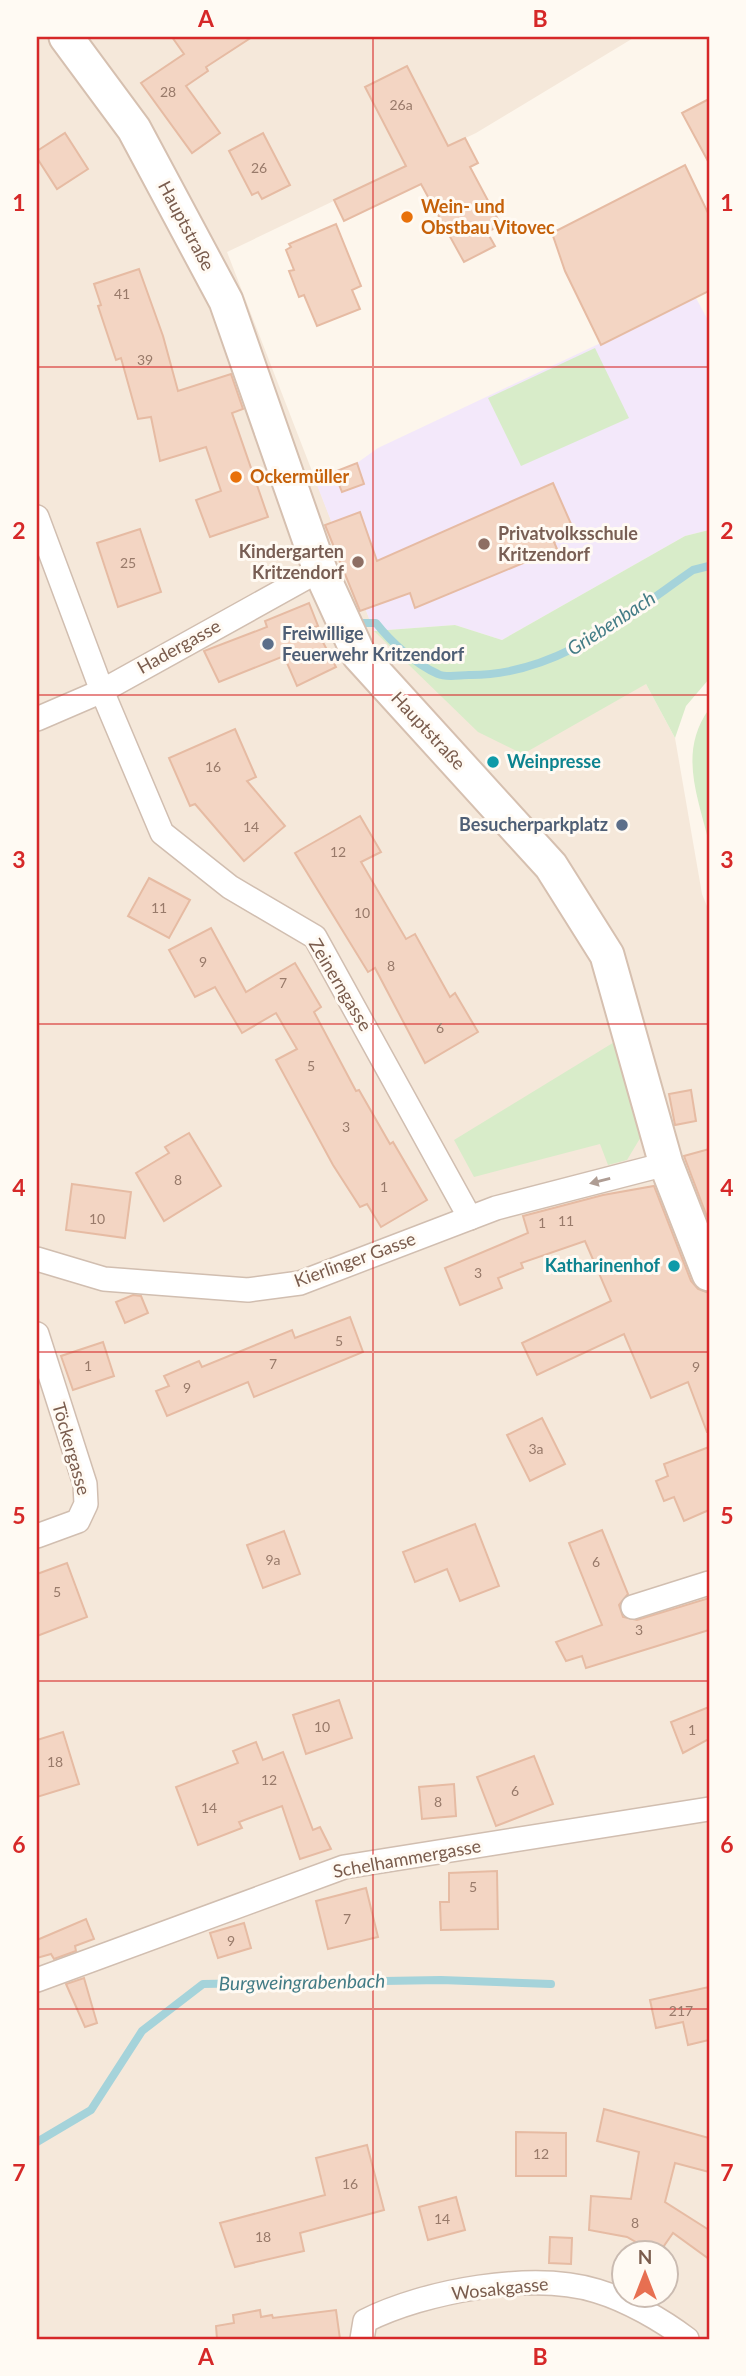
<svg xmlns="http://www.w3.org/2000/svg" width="746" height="2376" viewBox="0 0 746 2376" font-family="Lato,sans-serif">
<rect width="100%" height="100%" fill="#fdf6ec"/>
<path fill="#f5e8da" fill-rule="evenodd" d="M37 37H635L476 133 227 252 374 631 646 684 675 738 702 894 709 911V2339H37ZM624 2254H666V2296H624Z"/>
<path fill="#f3e8fa" d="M696 298 709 322V530L685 536 502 640 455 625 374 631 315 480 357 463 378 448Z"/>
<g fill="#d8ecc9">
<path d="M595 348 629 418 521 466 488 398Z"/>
<path d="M709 530V679L686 706 675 738 646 684 523 754 478 732 374 631 455 625 502 640 685 536Z"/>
<path d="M709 709V843C698 796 678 753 709 709Z"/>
<path d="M616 1041 642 1135 627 1160 608 1165 600 1144 474 1177 454 1140Z"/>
</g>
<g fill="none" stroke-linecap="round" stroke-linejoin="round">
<g stroke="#a5d3da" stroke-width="8">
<path d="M361 623H376C391 642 415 664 438 674 446 678 460 675 469 675 556 676 625 617 693 570L709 566"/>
<path d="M37 2142 91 2110 142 2031 203 1984 441 1980 551 1984"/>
</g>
</g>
<g fill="#f3d5c3" stroke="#e6bba3" stroke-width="2">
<path d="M172 37H252L206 67 208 71 186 86 220 133 192 153 141 83 184 54Z"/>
<path d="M407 66 448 146 465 138 478 163 470 167 501 225 487 232 495 246 464 262 421 184 344 221 334 200 406 166 365 87Z"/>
<path d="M709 99V163L682 113Z"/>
<path d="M65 133 88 169 57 189 37 158V151Z"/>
<path d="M263 133 290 185 262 199 258 192 252 195 229 151Z"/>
<path d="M685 165 709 215V291L601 345 565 271 552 233Z"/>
<path d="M336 224 361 286 352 290 360 309 317 326 304 295 299 297 289 271 294 270 286 250 291 247 289 244Z"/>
<path d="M139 269 163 336 178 391 231 374 243 409 232 413 268 517 210 537 196 500 221 491 206 447 160 461 151 417 138 419 121 358 116 360 98 306 101 305 94 284Z"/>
<path d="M357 463 364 484 342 492 334 472Z"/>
<path d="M553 483 575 533 554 542 557 549 415 608 410 593 360 611 325 525 360 512 377 561Z"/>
<path d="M140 529 161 592 118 607 97 543Z"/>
<path d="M309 603 318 626 315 627 336 667 297 686 284 656 219 682 204 651 267 627 265 621Z"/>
<path d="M235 729 256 777 247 781 285 826 244 861 195 804 190 806 169 758Z"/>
<path d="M360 816 381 852 361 862 406 939 415 934 450 997 455 993 478 1032 425 1063 375 968 368 972 295 853Z"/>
<path d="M149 878 190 900 169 938 128 916Z"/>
<path d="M211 928 246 992 295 963 321 1007 314 1012 356 1091 359 1090 390 1144 393 1142 427 1200 381 1227 367 1204 360 1207 333 1165 276 1060 297 1049 276 1013 242 1033 215 987 195 997 169 950Z"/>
<path d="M691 1090 696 1121 675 1125 669 1094Z"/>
<path d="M189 1133 221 1186 164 1221 136 1173 169 1153 165 1147Z"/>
<path d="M709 1149V1222L684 1156Z"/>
<path d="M72 1184 131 1192 125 1238 66 1230Z"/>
<path d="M654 1186 691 1281 698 1289 709 1293V1432H707L688 1382 651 1398 624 1334 537 1375 522 1343 611 1301 585 1241 521 1263 523 1268 498 1278 502 1288 460 1305 445 1268 528 1233 523 1216 603 1195Z"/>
<path d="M133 1295 141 1296 148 1313 125 1323 116 1302Z"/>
<path d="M350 1317 363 1352 254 1397 248 1382 167 1416 156 1391 169 1386 164 1376 199 1361 202 1367 292 1330 295 1338Z"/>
<path d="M103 1342 114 1376 73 1390 61 1356Z"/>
<path d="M542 1418 565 1464 530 1481 507 1435Z"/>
<path d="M709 1447V1510L684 1521 674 1497 664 1501 656 1481 668 1476 664 1464Z"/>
<path d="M475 1524 499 1586 460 1601 447 1569 415 1582 403 1552Z"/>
<path d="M602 1530 628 1594 619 1605 623 1617 637 1620 709 1598V1630L586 1668 582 1656 566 1661 556 1642 602 1625 569 1543Z"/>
<path d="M284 1531 300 1574 263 1588 247 1545Z"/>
<path d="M67 1563 87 1617 37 1636V1574Z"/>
<path d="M339 1700 352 1738 306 1754 293 1715Z"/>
<path d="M709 1707V1739L683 1753 671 1722Z"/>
<path d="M63 1732 79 1784 37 1797V1740Z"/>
<path d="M256 1742 263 1760 283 1752 313 1830 320 1827 331 1849 300 1859 282 1806 239 1822 242 1828 198 1845 176 1787 238 1763 233 1751Z"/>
<path d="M534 1756 553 1804 496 1826 477 1777Z"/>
<path d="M454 1784 456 1816 422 1819 419 1787Z"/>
<path d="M497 1871 498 1929 441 1930 440 1902H449V1873Z"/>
<path d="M366 1888 378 1937 328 1949 316 1901Z"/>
<path d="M86 1919 94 1939 75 1946 76 1951 54 1959 51 1954 37 1958V1940Z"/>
<path d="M244 1923 251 1948 218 1958 210 1933Z"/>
<path d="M84 1978 97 2023 85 2027 66 1984Z"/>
<path d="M709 1987V2040L688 2045 683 2022 656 2028 650 2000Z"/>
<path d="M604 2109 709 2138V2172L675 2163 665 2202 709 2230V2259L673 2233 659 2253H655L627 2237 589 2230 591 2196 631 2199 639 2152 597 2141Z"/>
<path d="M516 2132 566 2133V2176H516Z"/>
<path d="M367 2145 384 2210 300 2233 304 2251 235 2267 220 2223 325 2195 316 2158Z"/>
<path d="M456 2197 465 2230 428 2240 419 2207Z"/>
<path d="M550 2237 572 2238 571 2264 549 2263Z"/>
<path d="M260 2310 261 2317 272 2315 273 2318 336 2310 340 2339H217L216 2326 234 2323 233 2315Z"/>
</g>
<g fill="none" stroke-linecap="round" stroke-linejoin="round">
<g stroke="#d1beb0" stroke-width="26">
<g id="minor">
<path d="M37 517 102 691 162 833 230 887 315 937 470 1218"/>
<path d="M37 719 102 691 320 570"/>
<path d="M37 1259 104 1279 248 1290 300 1283 496 1208 666 1164"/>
<path d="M37 1334 85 1484 86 1504 78 1521 37 1536"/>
<path d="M633 1607 709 1583"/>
<path d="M37 1980 344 1867 709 1809"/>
<path d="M362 2339 365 2321C424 2291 533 2271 597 2291 627 2300 662 2320 687 2339"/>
</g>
</g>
<g stroke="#d6c0b0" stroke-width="37">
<path id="secondary" d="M66 37 134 129 226 301 320 570 359 655 551 866 607 955 666 1164 709 1274"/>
</g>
<use href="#minor" stroke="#fff" stroke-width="23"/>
<use href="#secondary" stroke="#fff" stroke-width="33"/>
</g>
<defs><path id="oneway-solid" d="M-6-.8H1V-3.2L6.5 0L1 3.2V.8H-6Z" transform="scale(1.75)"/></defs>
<use fill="#af9d94" href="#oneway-solid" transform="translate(600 1181) rotate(166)"/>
<path fill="none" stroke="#d62828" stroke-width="2" stroke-opacity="0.55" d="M373 37V2339M37 367H709M37 695H709M37 1024H709M37 1352H709M37 1681H709M37 2009H709"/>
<g fill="#e8710a" stroke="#fffaf3" stroke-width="2.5">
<circle cx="407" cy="217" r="7"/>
<circle cx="236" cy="477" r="7"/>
</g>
<g fill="#8d6e63" stroke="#fffaf3" stroke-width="2.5">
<circle cx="484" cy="544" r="7"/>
<circle cx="358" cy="562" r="7"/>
</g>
<g fill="#5c6f8a" stroke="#fffaf3" stroke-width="2.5">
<circle cx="268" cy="644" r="7"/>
<circle cx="622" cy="825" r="7"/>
</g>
<g fill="#0f9aa8" stroke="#fffaf3" stroke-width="2.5">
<circle cx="493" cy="762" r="7"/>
<circle cx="674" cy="1266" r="7"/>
</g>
<g text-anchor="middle" stroke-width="6" stroke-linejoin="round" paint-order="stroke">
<g font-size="14" fill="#987a6a">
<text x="168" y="97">28</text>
<text x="401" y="110">26a</text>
<text x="259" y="173">26</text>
<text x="122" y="299">41</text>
<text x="145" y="365">39</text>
<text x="128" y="568">25</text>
<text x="213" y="772">16</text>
<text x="251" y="832">14</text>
<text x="338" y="857">12</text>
<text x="159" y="913">11</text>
<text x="362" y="918">10</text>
<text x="203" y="967">9</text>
<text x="391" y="971">8</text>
<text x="283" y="988">7</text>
<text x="440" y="1033">6</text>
<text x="311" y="1071">5</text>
<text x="346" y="1132">3</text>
<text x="178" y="1185">8</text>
<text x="384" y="1192">1</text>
<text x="97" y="1224">10</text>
<text x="566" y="1226">11</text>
<text x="542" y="1228">1</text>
<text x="478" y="1278">3</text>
<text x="339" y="1346">5</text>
<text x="273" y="1369">7</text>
<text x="88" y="1371">1</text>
<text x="696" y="1372">9</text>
<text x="187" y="1393">9</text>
<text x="536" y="1454">3a</text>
<text x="273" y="1565">9a</text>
<text x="596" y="1567">6</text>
<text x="57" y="1597">5</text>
<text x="639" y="1635">3</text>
<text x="322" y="1732">10</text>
<text x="692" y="1735">1</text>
<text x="55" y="1767">18</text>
<text x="269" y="1785">12</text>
<text x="515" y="1796">6</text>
<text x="438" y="1807">8</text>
<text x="209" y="1813">14</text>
<text x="473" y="1892">5</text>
<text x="347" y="1924">7</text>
<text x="231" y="1946">9</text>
<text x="681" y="2016">217</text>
<text x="541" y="2159">12</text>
<text x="350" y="2189">16</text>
<text x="442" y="2224">14</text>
<text x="635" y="2228">8</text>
<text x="263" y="2242">18</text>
</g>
<g font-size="18" font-weight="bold" fill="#c56008" stroke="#fffaf3" text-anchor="start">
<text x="421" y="213">Wein- und<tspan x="421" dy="21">Obstbau Vitovec</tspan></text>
<text x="250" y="483">Ockermüller</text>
</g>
<g font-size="18" fill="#7a5c4d" stroke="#fffaf3">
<text transform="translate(186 226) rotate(62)" y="6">Hauptstraße</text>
<text transform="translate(179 647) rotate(-29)" y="6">Hadergasse</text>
<text transform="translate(428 731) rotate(47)" y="6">Hauptstraße</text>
<text transform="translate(340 985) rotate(59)" y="6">Zeinerngasse</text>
<text transform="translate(355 1260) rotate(-20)" y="6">Kierlinger Gasse</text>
<text transform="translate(71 1449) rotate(74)" y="6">Töckergasse</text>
<text transform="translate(407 1859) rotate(-10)" y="6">Schelhammergasse</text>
<text transform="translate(500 2289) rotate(-6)" y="6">Wosakgasse</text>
</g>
<g font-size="18" font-weight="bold" fill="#785e54" stroke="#fffaf3" text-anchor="start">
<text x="498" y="540">Privatvolksschule<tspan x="498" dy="21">Kritzendorf</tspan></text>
<text x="344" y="558" text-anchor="end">Kindergarten<tspan x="344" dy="21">Kritzendorf</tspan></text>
</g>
<g font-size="18" font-weight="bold" fill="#4e5e75" stroke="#fffaf3" text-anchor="start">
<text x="282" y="640">Freiwillige<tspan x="282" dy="21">Feuerwehr Kritzendorf</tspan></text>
<text x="608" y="831" text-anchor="end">Besucherparkplatz</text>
</g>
<g font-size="18" font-weight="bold" fill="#0d838f" stroke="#fffaf3" text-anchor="start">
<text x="507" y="768">Weinpresse</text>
<text x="660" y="1272" text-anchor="end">Katharinenhof</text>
</g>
<g font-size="19" font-style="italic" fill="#437c86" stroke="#fffaf3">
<text transform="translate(611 623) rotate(-33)" y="7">Griebenbach</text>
<text transform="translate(302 1982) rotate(-1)" y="7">Burgweingrabenbach</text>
</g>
</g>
<rect width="746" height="2376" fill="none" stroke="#fffaf3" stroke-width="77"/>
<g transform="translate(645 2274)"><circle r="33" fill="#fffaf3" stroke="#cabbb1" stroke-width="2"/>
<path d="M0-5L12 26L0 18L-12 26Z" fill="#e76f51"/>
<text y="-10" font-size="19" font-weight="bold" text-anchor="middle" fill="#7a5c4d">N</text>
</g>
<rect x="38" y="38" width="670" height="2300" fill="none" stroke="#d62828" stroke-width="2.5"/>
<g font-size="23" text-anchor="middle" font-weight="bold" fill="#d62828">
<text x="206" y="27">A</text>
<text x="540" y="27">B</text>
<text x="19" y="211">1</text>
<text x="727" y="211">1</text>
<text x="19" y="539">2</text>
<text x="727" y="539">2</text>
<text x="19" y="868">3</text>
<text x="727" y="868">3</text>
<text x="19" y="1196">4</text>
<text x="727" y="1196">4</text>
<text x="19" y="1524">5</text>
<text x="727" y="1524">5</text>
<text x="19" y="1853">6</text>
<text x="727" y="1853">6</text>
<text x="19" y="2181">7</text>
<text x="727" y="2181">7</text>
<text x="206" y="2365">A</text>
<text x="540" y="2365">B</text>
</g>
</svg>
